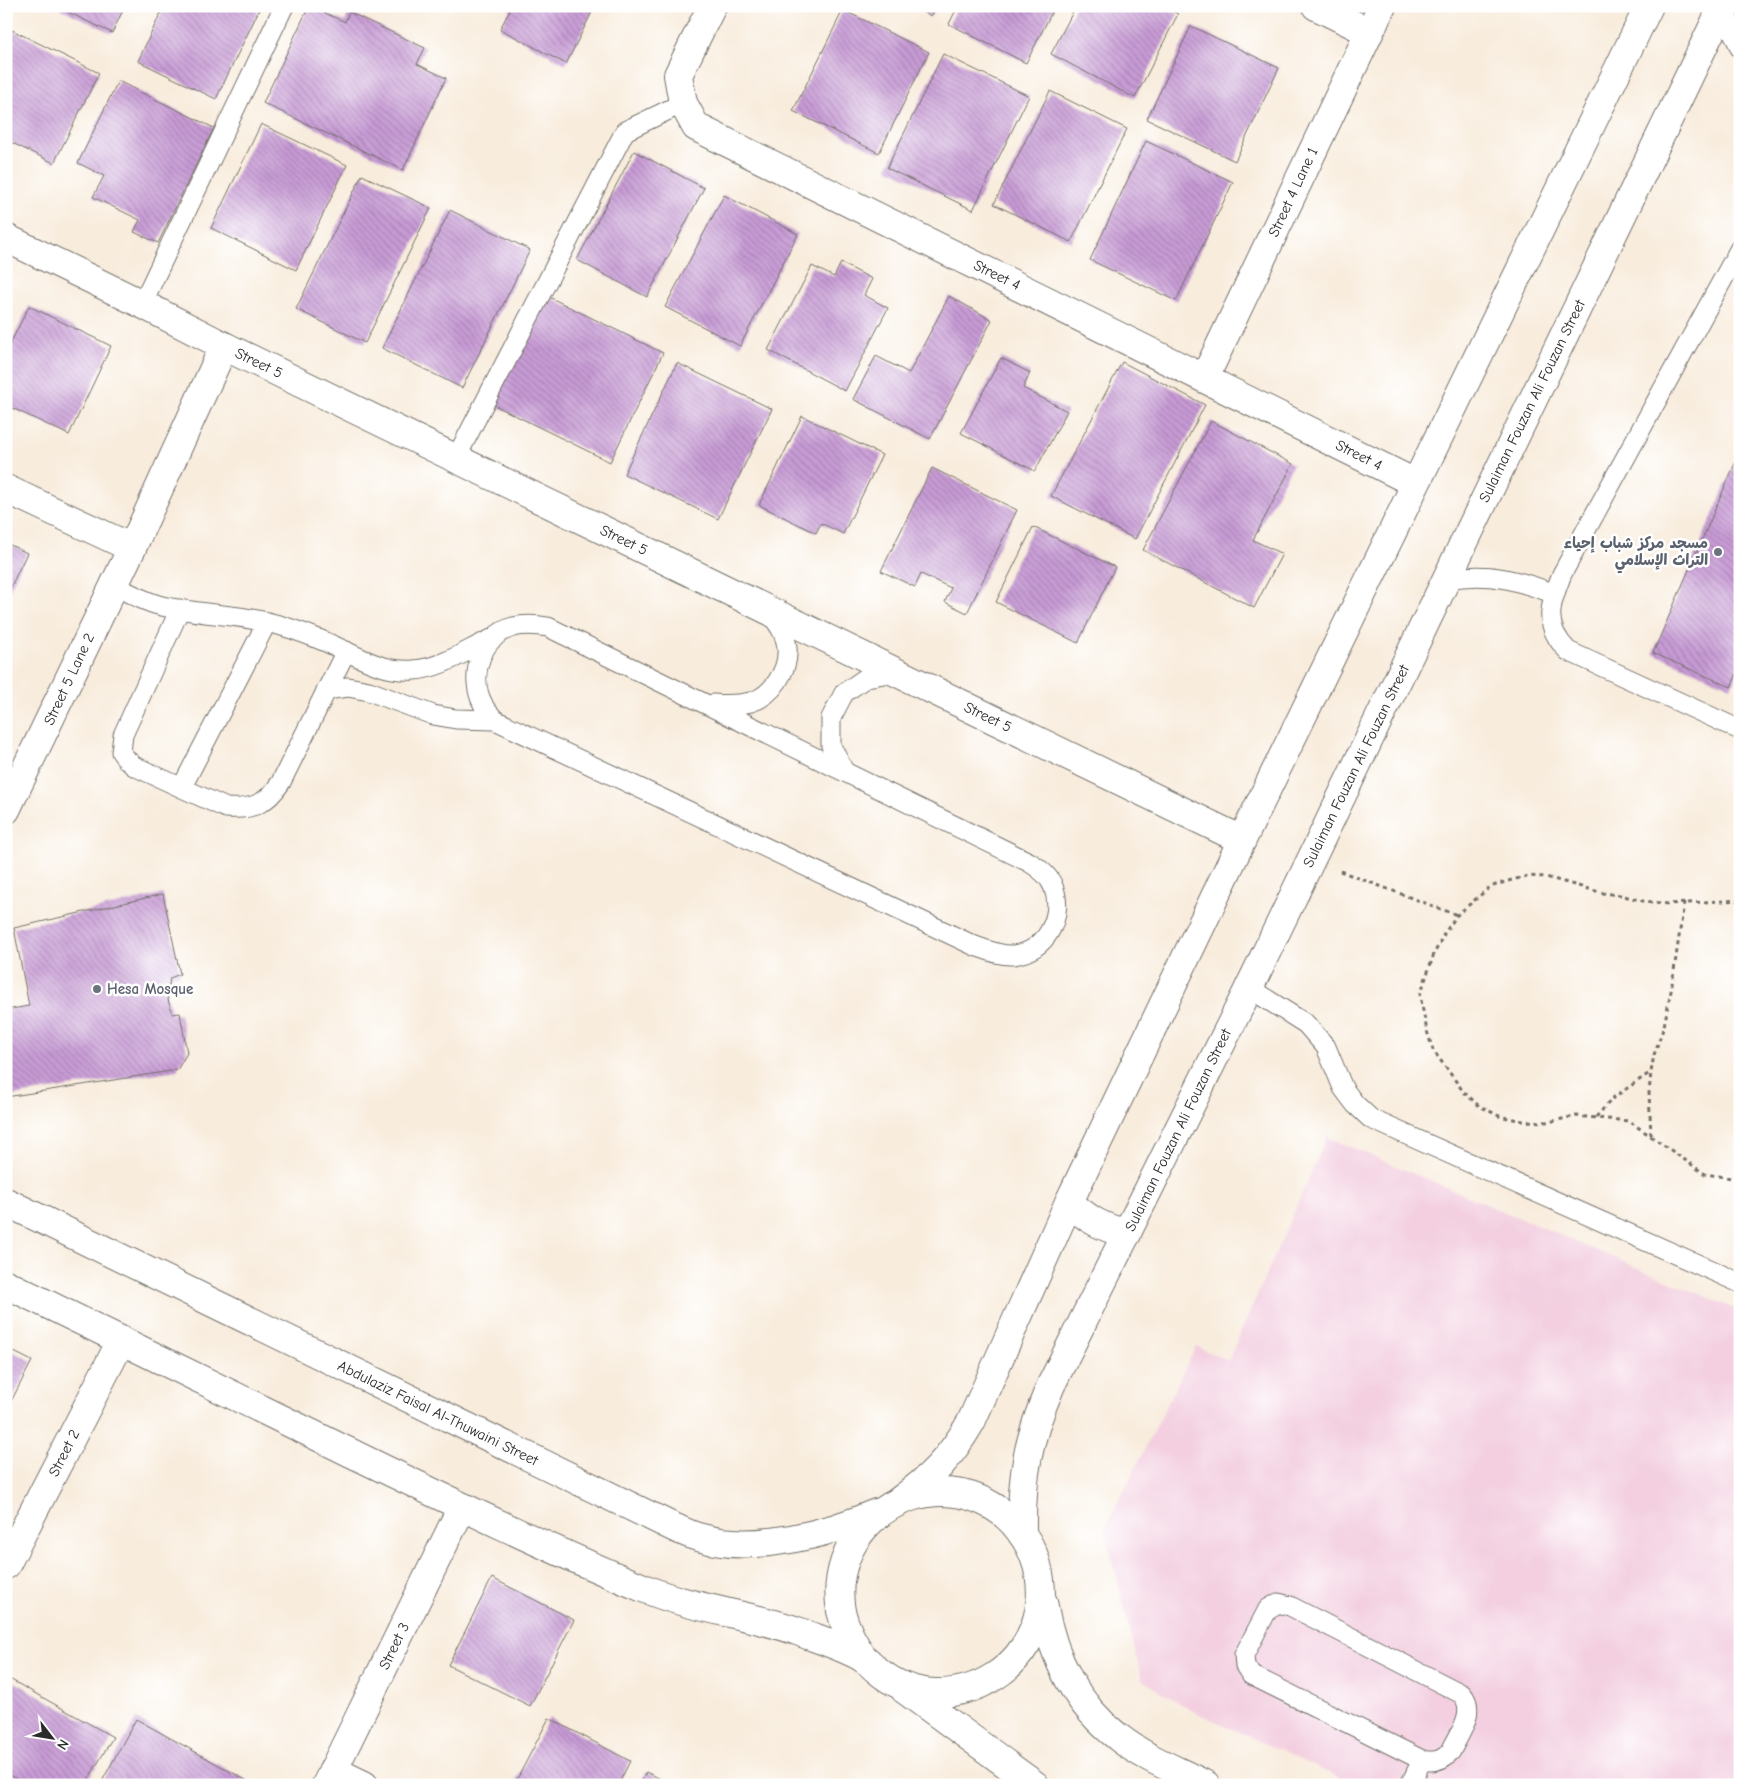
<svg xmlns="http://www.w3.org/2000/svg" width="1746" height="1791" viewBox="0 0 1746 1791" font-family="'Comic Neue','Playpen Sans Arabic',sans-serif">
<defs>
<pattern id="building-back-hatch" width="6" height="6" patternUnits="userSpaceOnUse" patternTransform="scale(1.25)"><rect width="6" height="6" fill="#c89bd6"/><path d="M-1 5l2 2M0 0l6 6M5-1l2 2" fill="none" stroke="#a37fae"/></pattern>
</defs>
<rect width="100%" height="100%" fill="#fff"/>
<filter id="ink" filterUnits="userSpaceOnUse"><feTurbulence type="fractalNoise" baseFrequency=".02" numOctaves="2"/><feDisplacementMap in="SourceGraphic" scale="10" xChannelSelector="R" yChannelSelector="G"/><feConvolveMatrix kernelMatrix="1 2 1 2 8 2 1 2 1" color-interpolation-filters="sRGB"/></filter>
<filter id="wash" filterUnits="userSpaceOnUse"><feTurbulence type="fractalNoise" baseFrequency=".0096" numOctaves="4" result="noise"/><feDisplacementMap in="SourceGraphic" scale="20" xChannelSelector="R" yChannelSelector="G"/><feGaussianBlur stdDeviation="1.12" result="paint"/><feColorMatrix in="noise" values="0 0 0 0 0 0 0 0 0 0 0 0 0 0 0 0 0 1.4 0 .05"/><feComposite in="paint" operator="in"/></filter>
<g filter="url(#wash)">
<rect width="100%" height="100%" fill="#f8ecdc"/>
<path fill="#f3cfe0" d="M1327 1137 1740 1311V1785H1355L1191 1710 1142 1680 1105 1529 1196 1346 1228 1361Z"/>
<g id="blocks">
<g fill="url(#building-back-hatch)">
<path d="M55 6H125L112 33Z"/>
<path d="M164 6H261L216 99 138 61Z"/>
<path d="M309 6 345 22 349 12 425 48 417 64 446 78 403 170 263 103Z"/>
<path d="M512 6H595L566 64 500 29Z"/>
<path d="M912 6H937L931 16Z"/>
<path d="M958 6H1055L1026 63 949 24Z"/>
<path d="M1076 6H1163L1178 14 1135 98 1051 54Z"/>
<path d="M843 10 929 52 879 153 793 111Z"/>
<path d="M1191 26 1279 68 1235 161 1147 119Z"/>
<path d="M12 30 99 73 54 163 6 140V42Z"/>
<path d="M943 54 1029 96 973 210 887 168Z"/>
<path d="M118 81 214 128 158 243 134 232 140 220 93 197 104 176 78 163Z"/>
<path d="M1050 91 1127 129 1071 242 994 204Z"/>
<path d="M261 124 347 165 296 270 211 228Z"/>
<path d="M1146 141 1233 182 1176 301 1090 260Z"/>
<path d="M634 151 704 188 647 297 577 260Z"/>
<path d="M362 175 431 208 365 343 296 309Z"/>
<path d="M724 195 798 234 740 346 665 307Z"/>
<path d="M450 210 530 250 462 388 382 348Z"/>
<path d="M841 263 872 279 864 295 888 308 845 391 768 350 812 266 834 277Z"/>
<path d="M543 294 663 353 610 462 490 403Z"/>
<path d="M949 296 992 320 930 439 853 399 876 356 909 373Z"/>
<path d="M29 306 111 346 69 435 6 405V352Z"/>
<path d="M1001 358 1030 373 1023 388 1067 411 1035 471 961 433Z"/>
<path d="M1122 362 1205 405 1135 539 1051 496Z"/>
<path d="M677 363 772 409 718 519 624 474Z"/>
<path d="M802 416 882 455 843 534 821 523 816 533 759 505Z"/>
<path d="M1211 421 1293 464 1253 540 1282 554 1254 608 1143 550Z"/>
<path d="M1740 452V667L1731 687 1653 653Z"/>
<path d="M932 468 1017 510 967 613 945 602 951 588 921 574 915 587 881 571Z"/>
<path d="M1033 527 1115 567 1078 643 996 602Z"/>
<path d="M6 543 27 553 6 597Z"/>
<path d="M163 894 180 974 170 978 167 996 172 1014 180 1013 187 1053 177 1070 6 1097V1010L29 1006 14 928Z"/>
<path d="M6 1348 32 1361 6 1411Z"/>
<path d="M492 1578 574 1620 530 1706 448 1665Z"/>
<path d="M6 1677 113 1737 85 1785H26L6 1773Z"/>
<path d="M549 1718 630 1761 618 1785H514Z"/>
<path d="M136 1719 255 1785H100Z"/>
<path d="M646 1772 673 1785H640Z"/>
</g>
</g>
</g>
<g filter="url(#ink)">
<use href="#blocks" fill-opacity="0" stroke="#736f69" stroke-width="1"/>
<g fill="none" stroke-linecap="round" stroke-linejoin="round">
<g stroke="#736f69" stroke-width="21">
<g id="service">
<path d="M1726 6 1728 21 1740 48"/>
<path d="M1740 248 1562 574C1550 605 1542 625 1568 651L1740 730"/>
<path d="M142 304 284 6"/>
<path d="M456 458 625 131 683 103"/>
<path d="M1446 579C1490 572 1514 579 1555 594"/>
<path d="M114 585C129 593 145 602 162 606 197 614 233 614 267 622 285 626 304 633 321 640 351 652 380 673 414 670 443 668 468 649 494 638"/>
<path d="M180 609 123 735 121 752 127 760 134 766 226 808C252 810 267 804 281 782L346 651"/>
<path d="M326 690 348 687 369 691 433 715 456 719 495 720 975 946C987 950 1000 956 1013 955 1046 952 1065 916 1053 886 1049 876 1039 868 1029 862L548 627C536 625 526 624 513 627 481 636 468 676 483 704 485 710 491 715 495 720"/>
<path d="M713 704C725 705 738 705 751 702 772 696 789 670 787 648 786 634 777 622 768 611"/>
<path d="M844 771 831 746V718L844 693 867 677 896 672"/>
<path d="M182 787 267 622"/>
<path d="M1249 988 1306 1024 1326 1047 1343 1088 1355 1104 1371 1119 1740 1283"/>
<path d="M1278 1603 1290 1606 1462 1694C1477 1711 1459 1734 1451 1751 1443 1760 1435 1763 1422 1760L1251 1675 1245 1666 1244 1655 1268 1609Z"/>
<path d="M1410 1785 1422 1760"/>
</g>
</g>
<g stroke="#736f69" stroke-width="30">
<g id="minor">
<path d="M712 6 678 75 683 103 696 127 1415 483"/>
<path d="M1316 6 1369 32"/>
<path d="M6 238 142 304 224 346 1242 840"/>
<path d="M1205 377 1382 6"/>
<path d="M6 489 132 548"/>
<path d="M6 810 132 548 224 346"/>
<path d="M6 1565 121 1341"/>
<path d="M333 1770 364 1785"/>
<path d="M326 1785 462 1507"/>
</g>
</g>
<g stroke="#736f69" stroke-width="30">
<g id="tertiary">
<path d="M6 1202 673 1527C683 1531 692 1536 702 1538 754 1553 828 1534 876 1513"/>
<path d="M1069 1202C1088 1220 1102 1227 1127 1234"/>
<path d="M6 1284C120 1340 233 1395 347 1451 446 1499 546 1548 648 1590 697 1610 751 1614 800 1632 818 1639 850 1649 866 1660 870 1663 873 1667 877 1670 893 1684 914 1692 935 1693 978 1694 1018 1669 1034 1628 1047 1596 1041 1559 1020 1531 1006 1512 985 1499 962 1494 893 1480 828 1541 841 1611 845 1629 854 1645 865 1660"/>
<path d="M899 1501C932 1477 950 1458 971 1422L1069 1202 1242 840 1649 6"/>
<path d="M1022 1534C1021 1476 1028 1438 1051 1385L1249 988 1723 6"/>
<path d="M1043 1602C1052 1655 1075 1704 1118 1737 1144 1758 1177 1770 1206 1785"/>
<path d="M905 1690 1035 1785"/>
</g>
</g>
<g stroke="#736f69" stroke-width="3" stroke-dasharray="4 4" stroke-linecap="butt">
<path d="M1340 871 1457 915"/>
<path d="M6 879 9 883 8 898 6 902"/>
<path d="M1740 900 1669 904 1643 901 1620 895 1603 893 1546 877 1528 876 1508 881 1490 887 1457 915 1444 934 1434 954 1420 995 1427 1031 1433 1050 1463 1091 1478 1105 1499 1116 1523 1121 1548 1122 1576 1116 1629 1121 1705 1174 1732 1178 1740 1176"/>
<path d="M1596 1117 1614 1097 1651 1072"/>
<path d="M1651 1135 1649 1093 1651 1072 1654 1055 1664 1026 1671 991 1684 903"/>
</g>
<use href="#service" stroke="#fff" stroke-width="19"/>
<use href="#minor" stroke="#fff" stroke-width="28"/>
<use href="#tertiary" stroke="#fff" stroke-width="28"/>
</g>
</g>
<g fill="#6b7280" stroke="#fff" stroke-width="2">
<circle cx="1718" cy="552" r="5"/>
<circle cx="97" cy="989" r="5"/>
</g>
<g text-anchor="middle" stroke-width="5" stroke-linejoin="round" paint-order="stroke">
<g font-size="15" fill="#2b2b2b" stroke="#fff">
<text transform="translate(1293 192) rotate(-65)" y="5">Street 4 Lane 1</text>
<text transform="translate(997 275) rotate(26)" y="5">Street 4</text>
<text transform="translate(259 363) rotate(26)" y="5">Street 5</text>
<text transform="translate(1532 401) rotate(-64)" y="5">Sulaiman Fouzan Ali Fouzan Street</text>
<text transform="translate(1359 455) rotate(27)" y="5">Street 4</text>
<text transform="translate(624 540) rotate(26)" y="5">Street 5</text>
<text transform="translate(69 679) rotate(-65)" y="5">Street 5 Lane 2</text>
<text transform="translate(988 717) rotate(26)" y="5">Street 5</text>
<text transform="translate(1356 766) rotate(-64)" y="5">Sulaiman Fouzan Ali Fouzan Street</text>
<text transform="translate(1178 1130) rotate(-64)" y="5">Sulaiman Fouzan Ali Fouzan Street</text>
<text transform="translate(438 1413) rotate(26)" y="5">Abdulaziz Faisal Al-Thuwaini Street</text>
<text transform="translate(64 1453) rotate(-63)" y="5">Street 2</text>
<text transform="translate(394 1646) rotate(-64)" y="5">Street 3</text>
</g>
<g font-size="15" font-weight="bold" fill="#5b616d" stroke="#fff" text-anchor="end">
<text x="1708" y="548">مسجد مركز شباب إحياء<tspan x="1708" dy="17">التراث الإسلامي</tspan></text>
<text x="107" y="994" text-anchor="start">Hesa Mosque</text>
</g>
</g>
<rect width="1746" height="1791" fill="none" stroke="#fff" stroke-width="25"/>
<g transform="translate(52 1738) rotate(121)" stroke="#ffffff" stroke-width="4" paint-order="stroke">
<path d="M0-4L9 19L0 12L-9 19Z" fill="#2b2b2b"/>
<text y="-8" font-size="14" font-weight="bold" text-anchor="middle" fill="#2b2b2b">N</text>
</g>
</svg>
